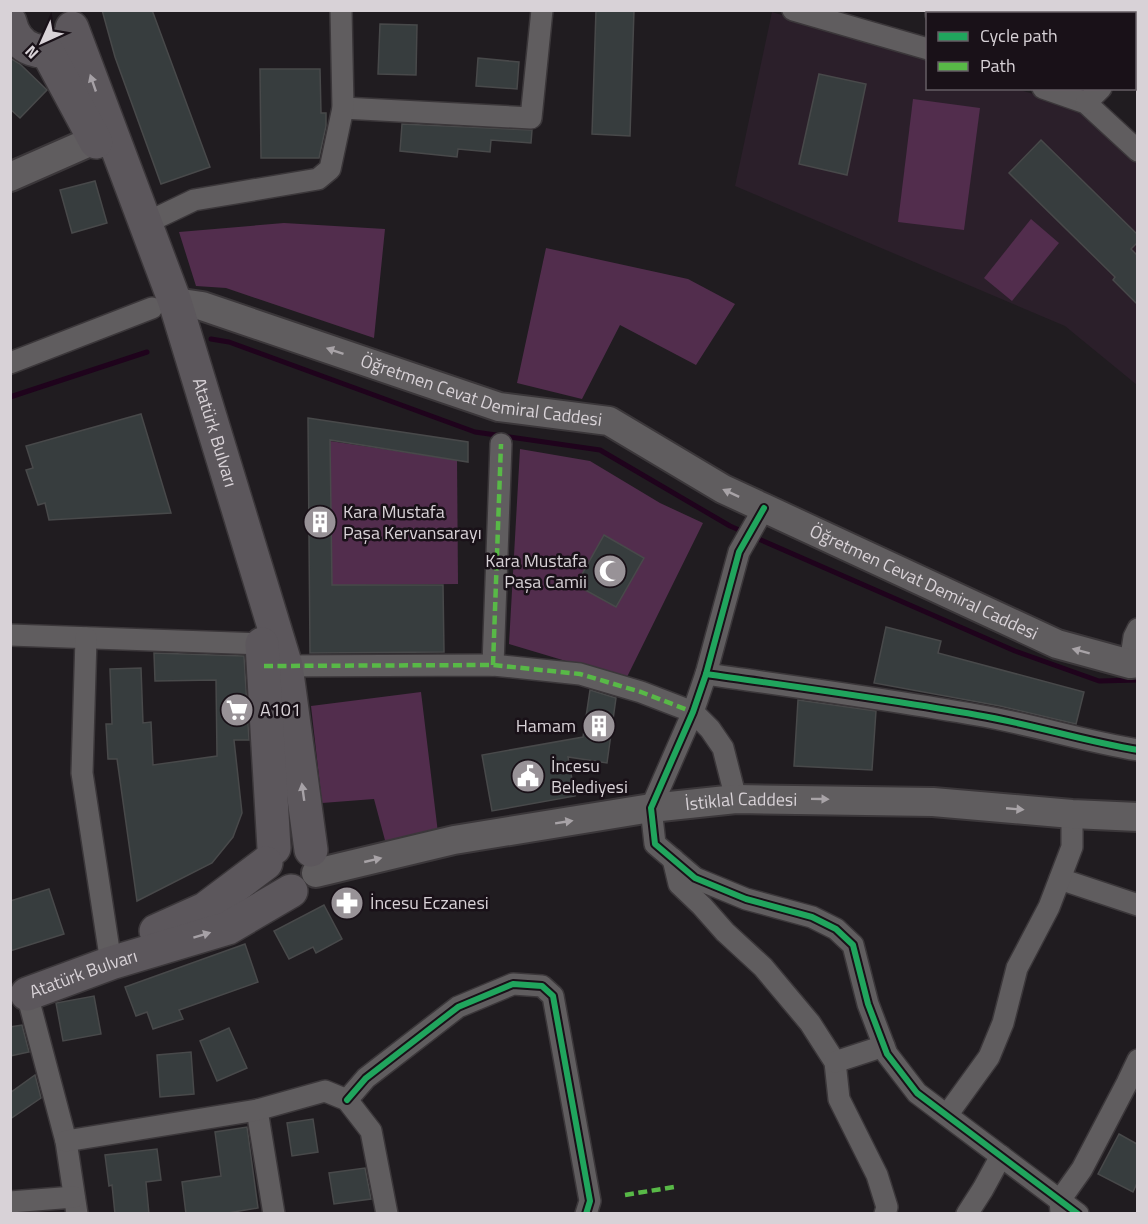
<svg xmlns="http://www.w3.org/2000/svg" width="1148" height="1224" viewBox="0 0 1148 1224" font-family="'Titillium Web',sans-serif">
<rect width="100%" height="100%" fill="#201c20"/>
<path fill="#2b1f2a" d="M772 12 927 60 928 88 1017 89 1095 113 1137 152V385L1065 326 735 186Z"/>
<g fill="#522d4d">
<path d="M913 99 980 108 964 230 898 222Z"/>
<path d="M1031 219 1059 243 1012 301 984 278Z"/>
<path d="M284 223 385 229 374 338 226 288 196 286 179 232Z"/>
<path d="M546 248 688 279 735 304 696 365 620 325 582 399 517 383Z"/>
<path d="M330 441 457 460 458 584 332 585Z"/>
<path d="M520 449 590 461 660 503 703 523 626 679 509 644Z"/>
<path d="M421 692 438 833 386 844 374 799 322 803 311 706Z"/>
</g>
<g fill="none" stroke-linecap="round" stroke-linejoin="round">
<g stroke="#1f031c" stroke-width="5">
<path d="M211 339 229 342 475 432 600 450 730 526 746 533"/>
<path d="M10 397 147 352"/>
<path d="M754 537 1015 651 1099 681 1138 680"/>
</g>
</g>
<g fill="#373d3e" stroke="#48494a" stroke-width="1.5">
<path d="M102 10H152L210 167 161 184 115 57Z"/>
<path d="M596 10H634L630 136 592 134Z"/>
<path d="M380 24 417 25 416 75 378 74Z"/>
<path d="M10 58 20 64 47 90 20 118 10 109Z"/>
<path d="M478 58 519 62 517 89 476 86Z"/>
<path d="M260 69H320L321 113H326V126L319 158H261Z"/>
<path d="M819 74 866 84 847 175 799 164Z"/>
<path d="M402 124 532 130 531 143 491 140 490 152 458 149 457 157 400 151Z"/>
<path d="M1041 140 1137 234V243L1131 249 1137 255V304L1113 280 1115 277 1009 173Z"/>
<path d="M95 181 107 223 72 233 60 190Z"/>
<path d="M141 414 171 513 49 520 45 503 38 505 26 470 33 468 26 446Z"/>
<path d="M308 418 468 442V462L330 440 332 585H443L444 652 310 653Z"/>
<path d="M604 535 644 558 616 607 576 585Z"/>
<path d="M886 627 941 641 938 653 1084 692 1076 724 1000 706 874 683Z"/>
<path d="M154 653 244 656 249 740H234L242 813 233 837 212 863 137 901 117 759H108L106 724H112L110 669 141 668 143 723 151 722 153 765 217 756 216 680 155 681Z"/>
<path d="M590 690 616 698 607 763 568 757 575 796 492 811 482 755 583 737Z"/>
<path d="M798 700 876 711 872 770 794 766Z"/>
<path d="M49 889 64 934 10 951V901Z"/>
<path d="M324 905 342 939 316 953 313 947 289 959 274 931Z"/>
<path d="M245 944 258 982 179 1010 183 1019 153 1029 147 1012 136 1016 125 987Z"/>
<path d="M94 996 101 1034 63 1041 56 1003Z"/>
<path d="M22 1025 29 1052 10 1056V1027Z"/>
<path d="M229 1028 247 1068 217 1081 200 1041Z"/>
<path d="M191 1052 194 1094 160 1097 157 1055Z"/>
<path d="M35 1075 41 1098 10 1119V1093Z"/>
<path d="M313 1119 318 1152 292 1156 287 1123Z"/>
<path d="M247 1127 258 1208 222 1214H186L182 1182 221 1176 215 1132Z"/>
<path d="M1119 1134 1137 1144V1183L1133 1192 1098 1174Z"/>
<path d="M157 1149 161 1180 146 1182 149 1214H115L112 1185 109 1186 105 1155Z"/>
<path d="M365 1168 371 1199 334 1204 329 1173Z"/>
</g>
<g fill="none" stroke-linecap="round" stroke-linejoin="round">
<g stroke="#3b373a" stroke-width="24">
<g id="street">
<path d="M793 10 928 49"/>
<path d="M936 14 937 10"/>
<path d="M1134 57 1138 54"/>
<path d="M1043 88 1086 103 1138 151"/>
<path d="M1086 103 1101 88"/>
<path d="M343 108 531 118 542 10"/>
<path d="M146 223 194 200 318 179 330 169 343 108 341 10"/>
<path d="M10 363 152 308"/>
<path d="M764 508 739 552 706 674 693 712 651 808 655 844 695 878 746 899 812 917 836 929 853 945 868 1004 887 1054 917 1093 1078 1214"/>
<path d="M10 635 262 644"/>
<path d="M86 638 82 773 111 963"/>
<path d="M1130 664 1134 637 1138 629"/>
<path d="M493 665 501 444"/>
<path d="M274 666 493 665 580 674 641 692 693 712 710 729 723 748 736 799"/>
<path d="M706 674C796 687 887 699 977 715 1031 724 1083 741 1138 750"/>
<path d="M673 859 679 884 702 906 725 932 763 967 810 1023 835 1062 839 1099 877 1175 887 1207 885 1214"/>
<path d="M1060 879 1138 905"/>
<path d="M27 994 66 1141 77 1214"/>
<path d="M835 1062 884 1046"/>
<path d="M347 1100 366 1078 458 1007 513 984 542 986 553 996 590 1201 586 1214"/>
<path d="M257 1110 274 1214"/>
<path d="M947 1115 989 1057 1003 1023 1017 968 1049 907 1072 847V814"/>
<path d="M66 1141 257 1110 325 1091 347 1100 371 1131 387 1214"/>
<path d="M10 1202 74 1197"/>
<path d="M1061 1213 1060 1200 1082 1169 1127 1083 1138 1060"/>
<path d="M967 1214 983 1189 1001 1156"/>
</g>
</g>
<g stroke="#3b373a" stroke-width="32">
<g id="secondary">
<path d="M10 177 110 133"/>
<path id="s1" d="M175 302 202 306 499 407 609 421 723 489 764 508 1057 644 1130 664 1138 663"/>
<path id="s2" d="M316 873 454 840 651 808 736 799 933 802 1072 814 1138 817"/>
</g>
</g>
<g stroke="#3b373a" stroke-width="36">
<g id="primary">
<path d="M10 22C16 49 44 61 65 41"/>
<path id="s3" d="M72 28 175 302 286 666 311 850"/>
<path d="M47 51 96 142"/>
<path d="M262 644 274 848"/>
<path d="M156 931 205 909 266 863"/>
<path id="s4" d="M27 994 111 963 228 928 291 891"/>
</g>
</g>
<use href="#street" stroke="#605d5f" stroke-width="21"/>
<use href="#secondary" stroke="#605d5f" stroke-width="28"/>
<use href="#primary" stroke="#5c575c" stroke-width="33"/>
<g stroke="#58b947" stroke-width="4.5" stroke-dasharray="9 4.5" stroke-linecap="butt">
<path d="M493 665 501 444"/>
<path d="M264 666 493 665 580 674 641 692 693 712"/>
<path d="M625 1195 674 1187"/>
</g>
<g stroke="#191118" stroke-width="10">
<g id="cycleway">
<path d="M764 508 739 552 706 674 693 712 651 808 655 844 695 878 746 899 812 917 836 929 853 945 868 1004 887 1054 917 1093 1078 1214"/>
<path d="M706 674C796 687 887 699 977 715 1031 724 1083 741 1138 750"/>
<path d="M347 1100 366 1078 458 1007 513 984 542 986 553 996 590 1201 586 1214"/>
</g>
</g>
<use href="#cycleway" stroke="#20a55d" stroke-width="6"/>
</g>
<defs><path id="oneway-solid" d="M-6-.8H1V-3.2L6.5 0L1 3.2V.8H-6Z" transform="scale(1.5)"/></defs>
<g fill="#a6a1a6">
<use href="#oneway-solid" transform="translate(93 83) rotate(-109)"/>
<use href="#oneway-solid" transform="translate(303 792) rotate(-98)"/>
<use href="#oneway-solid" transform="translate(202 935) rotate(-17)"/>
</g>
<g fill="#a8a3a7">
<use href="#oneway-solid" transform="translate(335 351) rotate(-161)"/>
<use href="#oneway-solid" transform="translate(731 493) rotate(-155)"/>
<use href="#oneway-solid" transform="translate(1081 651) rotate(-165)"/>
<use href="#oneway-solid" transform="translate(820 799) rotate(1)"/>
<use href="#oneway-solid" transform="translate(1015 809) rotate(5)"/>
<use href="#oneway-solid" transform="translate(564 822) rotate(-9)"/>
<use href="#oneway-solid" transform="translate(373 860) rotate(-13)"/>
</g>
<defs>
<g id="building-disc" transform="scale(1.725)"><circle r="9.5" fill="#989297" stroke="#191118"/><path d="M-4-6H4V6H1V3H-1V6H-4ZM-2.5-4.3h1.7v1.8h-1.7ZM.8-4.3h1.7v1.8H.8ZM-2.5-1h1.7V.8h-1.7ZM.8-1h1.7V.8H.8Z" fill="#fff"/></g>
<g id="mosque-disc" transform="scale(1.725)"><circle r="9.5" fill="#989297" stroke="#191118"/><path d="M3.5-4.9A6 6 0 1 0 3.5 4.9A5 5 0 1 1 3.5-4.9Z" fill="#fff"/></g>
<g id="supermarket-disc" transform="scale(1.725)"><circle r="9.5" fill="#989297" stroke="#191118"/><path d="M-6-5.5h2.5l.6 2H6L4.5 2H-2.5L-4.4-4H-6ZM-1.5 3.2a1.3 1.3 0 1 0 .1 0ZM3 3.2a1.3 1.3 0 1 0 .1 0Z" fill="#fff"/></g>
<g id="civic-disc" transform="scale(1.725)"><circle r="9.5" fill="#989297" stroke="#191118"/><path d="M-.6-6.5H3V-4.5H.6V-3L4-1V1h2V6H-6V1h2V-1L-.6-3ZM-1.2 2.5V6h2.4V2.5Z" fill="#fff"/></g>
<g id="pharmacy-disc" transform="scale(1.725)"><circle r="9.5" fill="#989297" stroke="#191118"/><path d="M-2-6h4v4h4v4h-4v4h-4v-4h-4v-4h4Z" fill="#fff"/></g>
</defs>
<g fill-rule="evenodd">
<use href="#building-disc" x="320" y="522"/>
<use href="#mosque-disc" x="610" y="571"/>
<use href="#supermarket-disc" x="237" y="710"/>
<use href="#building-disc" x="599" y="726"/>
<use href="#civic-disc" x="528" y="776"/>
<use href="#pharmacy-disc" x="347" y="903"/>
</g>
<g text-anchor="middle" stroke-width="5" stroke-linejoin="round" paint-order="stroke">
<g font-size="18" fill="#d8d2d7" stroke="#191118">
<text dy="6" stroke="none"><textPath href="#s1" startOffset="320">Öğretmen Cevat Demiral Caddesi</textPath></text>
<text dy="6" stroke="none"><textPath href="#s3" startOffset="429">Atatürk Bulvarı</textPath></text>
<text dy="6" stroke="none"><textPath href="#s1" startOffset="806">Öğretmen Cevat Demiral Caddesi</textPath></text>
<text dy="6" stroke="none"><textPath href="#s2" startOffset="432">İstiklal Caddesi</textPath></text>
<text dy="6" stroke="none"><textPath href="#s4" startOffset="60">Atatürk Bulvarı</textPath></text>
</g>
<g font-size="18" fill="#d8d2d7" stroke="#191118" text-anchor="start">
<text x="343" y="518">Kara Mustafa<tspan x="343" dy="21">Paşa Kervansarayı</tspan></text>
<text x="587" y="567" text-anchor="end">Kara Mustafa<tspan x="587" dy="21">Paşa Camii</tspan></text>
<text x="260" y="716">A101</text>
<text x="576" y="732" text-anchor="end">Hamam</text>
<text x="551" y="772">İncesu<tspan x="551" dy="21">Belediyesi</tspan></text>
<text x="370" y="909">İncesu Eczanesi</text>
</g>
</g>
<rect width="1148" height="1224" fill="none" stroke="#d8d2d7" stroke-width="24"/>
<rect x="926" y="12" width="210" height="78" fill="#191118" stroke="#655e64" stroke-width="1.5"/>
<rect x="938" y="32" width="30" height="9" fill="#20a55d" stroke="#655e64" stroke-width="1.5"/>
<text x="980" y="42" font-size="18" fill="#d8d2d7">Cycle path</text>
<rect x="938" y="62" width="30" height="9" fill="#58b947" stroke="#655e64" stroke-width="1.5"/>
<text x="980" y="72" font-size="18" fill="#d8d2d7">Path</text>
<g transform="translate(42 42) rotate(225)" stroke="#191118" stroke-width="4.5" paint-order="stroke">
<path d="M0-4.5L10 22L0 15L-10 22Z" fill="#d8d2d7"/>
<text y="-9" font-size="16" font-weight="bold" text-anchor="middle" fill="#d8d2d7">N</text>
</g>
</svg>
